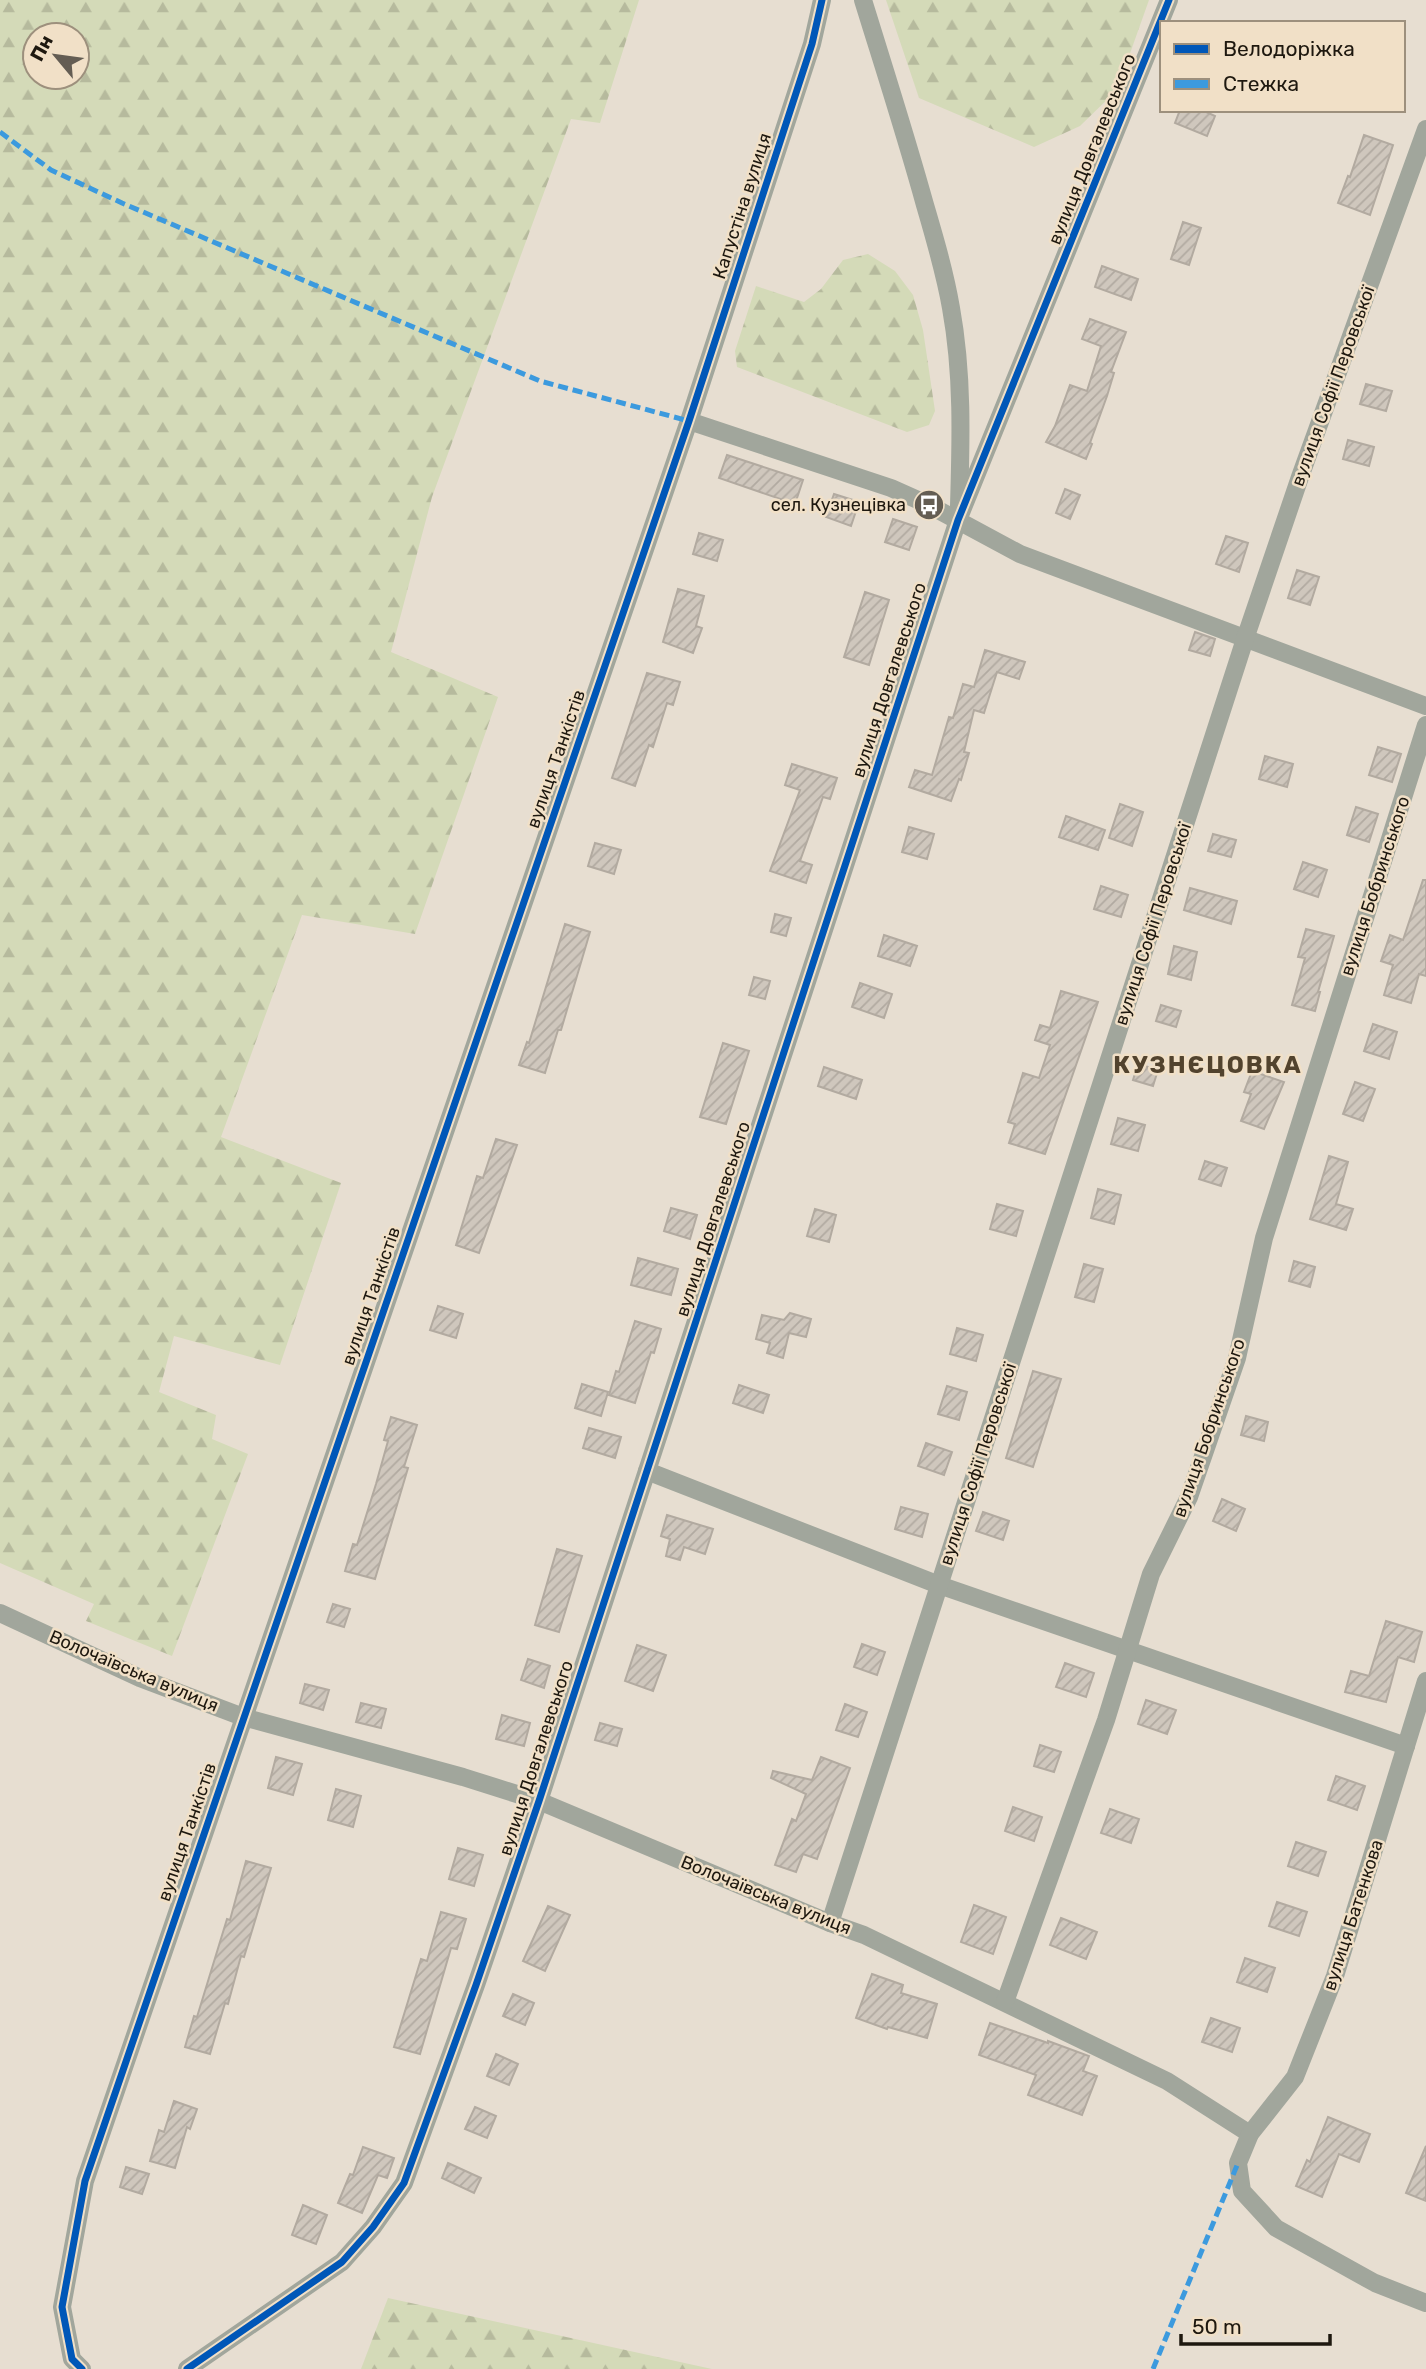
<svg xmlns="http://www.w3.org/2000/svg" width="1426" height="2369" viewBox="0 0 1426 2369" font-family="Rubik,sans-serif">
<defs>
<pattern id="forest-firs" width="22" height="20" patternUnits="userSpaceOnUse" patternTransform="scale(1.75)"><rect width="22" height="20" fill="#d4dab8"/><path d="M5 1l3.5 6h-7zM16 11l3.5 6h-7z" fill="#b6ba9d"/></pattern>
<pattern id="building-hatch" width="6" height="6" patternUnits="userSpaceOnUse" patternTransform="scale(1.75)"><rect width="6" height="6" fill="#cfc7bd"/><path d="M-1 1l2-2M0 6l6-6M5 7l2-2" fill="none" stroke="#b1aaa1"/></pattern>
</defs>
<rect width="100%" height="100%" fill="#e7ded1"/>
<g fill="url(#forest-firs)" fill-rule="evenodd">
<path d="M0 0H639L600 123 571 119 432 497 391 652 498 697 415 934 302 915 221 1137 341 1183 280 1365 174 1336 159 1392 216 1415 212 1439 248 1454 172 1656 86 1621 94 1604 0 1563ZM77 35V77H35V35Z"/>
<path d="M886 0H1149L1117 90 1080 126 1034 147 919 98Z"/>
<path d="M868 254 895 271 913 295 923 330 935 411 929 425 907 432 737 367 735 351 756 286 804 302 821 289 843 260Z"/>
<path d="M388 2298 712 2369H361Z"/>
</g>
<g fill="url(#building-hatch)" stroke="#b2aaa0" stroke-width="2">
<path d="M1180 110H1202L1215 116 1207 136 1175 123Z"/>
<path d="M1364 135 1393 145 1370 215 1338 203 1348 176 1350 177Z"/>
<path d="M1183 222 1201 228 1189 265 1171 259Z"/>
<path d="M1102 266 1138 279 1131 300 1095 287Z"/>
<path d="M1090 319 1126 332 1111 372 1114 373 1107 396 1090 443 1092 444 1086 459 1046 442 1055 426 1070 385 1087 391 1101 346 1082 339Z"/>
<path d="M1366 384 1392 391 1386 411 1360 404Z"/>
<path d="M1348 440 1374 447 1369 466 1343 459Z"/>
<path d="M727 455 803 480 795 504 719 478Z"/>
<path d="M1065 489 1080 495 1070 519 1056 513Z"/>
<path d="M834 494 859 502 851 526 826 517Z"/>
<path d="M893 519 917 527 909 550 885 542Z"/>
<path d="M699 533 723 540 717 561 693 554Z"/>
<path d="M1226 536 1248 543 1239 572 1216 564Z"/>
<path d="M1297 570 1319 577 1310 605 1288 598Z"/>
<path d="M678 589 704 596 696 626 702 628 693 653 663 642Z"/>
<path d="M865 592 889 600 869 665 844 657Z"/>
<path d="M1195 632 1215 639 1210 656 1189 650Z"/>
<path d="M985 650 1025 662 1019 679 997 672 984 713 974 710 964 752 969 753 961 780 959 779 951 801 909 787 915 770 932 775 949 717 953 718 963 684 974 687Z"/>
<path d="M647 673 680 682 673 705 667 703 653 747 649 745 635 786 612 778Z"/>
<path d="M1378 747 1401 754 1392 782 1369 775Z"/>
<path d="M1265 756 1293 764 1287 787 1259 779Z"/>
<path d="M792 764 837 778 830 799 823 797 800 861 812 865 806 883 770 871 800 790 785 785Z"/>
<path d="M1120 804 1143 812 1132 846 1109 838Z"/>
<path d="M1356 807 1378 814 1369 842 1347 835Z"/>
<path d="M1066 816 1105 830 1098 850 1059 837Z"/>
<path d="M909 827 934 834 927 859 902 852Z"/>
<path d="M1213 834 1236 840 1231 857 1208 851Z"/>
<path d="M595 843 621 850 614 874 588 866Z"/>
<path d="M1303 862 1327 870 1318 897 1294 889Z"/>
<path d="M1423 880H1426V976L1419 974 1411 1003 1384 995 1393 965 1381 961 1390 935 1403 940Z"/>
<path d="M1101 886 1128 895 1121 917 1094 909Z"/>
<path d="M1190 888 1237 901 1231 924 1184 910Z"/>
<path d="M775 914 791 918 786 936 771 932Z"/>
<path d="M565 924 590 932 561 1030H558L545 1073 519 1065 527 1042 529 1043Z"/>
<path d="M1306 929 1334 936 1318 992H1320L1315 1011 1292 1005 1305 958 1298 957Z"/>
<path d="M884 935 917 946 910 966 878 956Z"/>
<path d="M1174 946 1197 952 1191 980 1168 974Z"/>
<path d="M754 977 770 981 765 999 749 995Z"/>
<path d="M860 983 892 994 884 1018 852 1007Z"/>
<path d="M1061 991 1098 1002 1045 1154 1009 1143 1015 1124 1008 1122 1023 1073 1039 1078 1050 1045 1035 1040 1040 1025 1050 1028Z"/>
<path d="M1161 1005 1181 1011 1176 1027 1156 1021Z"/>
<path d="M1373 1024 1397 1032 1389 1059 1364 1051Z"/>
<path d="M723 1043 749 1051 726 1124 700 1117Z"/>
<path d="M1138 1064 1158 1070 1153 1086 1133 1080Z"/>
<path d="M824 1067 862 1080 856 1099 818 1086Z"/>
<path d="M1252 1071 1284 1082 1264 1129 1241 1121 1251 1094 1244 1092Z"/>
<path d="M1355 1082 1375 1089 1363 1121 1343 1114Z"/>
<path d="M1118 1118 1145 1125 1138 1151 1111 1144Z"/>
<path d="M496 1139 517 1145 479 1253 456 1245 477 1176 483 1178Z"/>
<path d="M1329 1156 1348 1162 1336 1204 1353 1209 1346 1230 1310 1219Z"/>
<path d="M1205 1161 1227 1168 1221 1186 1199 1179Z"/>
<path d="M1098 1189 1121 1195 1114 1224 1091 1218Z"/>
<path d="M997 1204 1023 1211 1016 1236 990 1229Z"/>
<path d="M671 1208 697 1215 690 1239 664 1231Z"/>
<path d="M815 1209 836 1215 829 1242 807 1236Z"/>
<path d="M638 1258 678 1269 671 1295 631 1285Z"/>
<path d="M1294 1261 1315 1267 1310 1287 1289 1281Z"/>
<path d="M1084 1264 1103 1269 1094 1302 1075 1297Z"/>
<path d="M438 1306 463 1314 456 1338 430 1330Z"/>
<path d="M790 1313 811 1319 806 1337 789 1333 783 1358 767 1353 770 1343 756 1339 762 1315 784 1320Z"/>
<path d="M635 1321 661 1329 654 1353 651 1352 635 1403 609 1395 616 1371 619 1372Z"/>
<path d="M957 1328 983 1335 976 1361 950 1354Z"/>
<path d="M1033 1371 1061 1379 1033 1467 1006 1458Z"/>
<path d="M582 1384 608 1392 601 1416 575 1408Z"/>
<path d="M739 1385 769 1395 763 1413 733 1403Z"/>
<path d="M947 1386 967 1392 959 1420 938 1414Z"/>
<path d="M1246 1416 1268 1422 1264 1441 1241 1435Z"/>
<path d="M391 1417 417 1425 404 1467 408 1468 375 1579 345 1571 353 1544 357 1545 376 1484 388 1441 384 1440Z"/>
<path d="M589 1428 621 1437 615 1458 583 1448Z"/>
<path d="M926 1443 952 1452 944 1475 918 1466Z"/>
<path d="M1222 1499 1245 1509 1236 1531 1213 1521Z"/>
<path d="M901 1507 928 1514 922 1537 895 1529Z"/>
<path d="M983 1512 1009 1521 1003 1540 976 1531Z"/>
<path d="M667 1515 713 1529 705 1554 684 1547 680 1560 666 1556 670 1539 661 1536Z"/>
<path d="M557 1549 582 1556 559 1632 535 1625Z"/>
<path d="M333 1604 350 1609 344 1627 327 1622Z"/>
<path d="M1386 1621 1422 1632 1414 1662 1398 1657 1386 1702 1345 1692 1351 1671 1369 1676Z"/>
<path d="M862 1644 885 1652 877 1675 854 1667Z"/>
<path d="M637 1645 666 1655 653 1691 625 1681Z"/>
<path d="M528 1659 550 1666 544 1688 521 1680Z"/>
<path d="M1065 1663 1094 1673 1086 1697 1056 1687Z"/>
<path d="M305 1684 329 1690 323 1710 300 1703Z"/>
<path d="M1146 1700 1176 1710 1167 1734 1138 1724Z"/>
<path d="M361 1703 386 1709 381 1728 356 1722Z"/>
<path d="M845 1704 867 1712 858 1737 836 1730Z"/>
<path d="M502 1715 530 1723 524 1746 496 1739Z"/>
<path d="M600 1723 622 1729 617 1746 595 1740Z"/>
<path d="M1040 1745 1061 1752 1054 1772 1034 1766Z"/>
<path d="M276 1757 302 1764 293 1795 268 1788Z"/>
<path d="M821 1757 850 1768 817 1859 803 1854 796 1872 775 1865 792 1819 796 1821 806 1794 771 1778 773 1771 812 1780Z"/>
<path d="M1336 1776 1365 1786 1357 1810 1328 1800Z"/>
<path d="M336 1789 361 1796 353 1827 328 1820Z"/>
<path d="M1013 1807 1042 1817 1034 1841 1005 1831Z"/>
<path d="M1110 1809 1139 1819 1131 1843 1101 1833Z"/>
<path d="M1296 1842 1326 1852 1318 1876 1288 1866Z"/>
<path d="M458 1848 483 1855 474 1886 449 1879Z"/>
<path d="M246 1861 271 1868 244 1957 241 1956 228 2004 225 2003 210 2054 185 2047 194 2016 197 2017 227 1919 230 1920Z"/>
<path d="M1277 1902 1307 1912 1299 1936 1269 1926Z"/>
<path d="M974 1905 1006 1917 993 1954 961 1942Z"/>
<path d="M548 1906 570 1915 545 1971 523 1961Z"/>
<path d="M441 1912 466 1919 457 1949 451 1948 420 2054 394 2047 421 1959 427 1961Z"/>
<path d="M1061 1918 1097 1932 1086 1959 1050 1945Z"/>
<path d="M1245 1958 1275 1968 1267 1992 1237 1982Z"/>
<path d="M872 1974 903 1985 901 1993 937 2004 927 2038 888 2027 887 2029 856 2018Z"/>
<path d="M513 1994 534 2003 525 2025 503 2016Z"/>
<path d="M1211 2018 1240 2028 1232 2052 1202 2042Z"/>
<path d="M990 2023 1048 2043V2041L1089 2056 1083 2071 1097 2076 1082 2115 1028 2095 1036 2075 979 2055Z"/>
<path d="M496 2054 518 2064 509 2085 487 2076Z"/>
<path d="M174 2101 197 2109 190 2129 187 2127 175 2168 150 2161 159 2130 164 2132Z"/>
<path d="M475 2107 496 2116 487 2138 465 2129Z"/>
<path d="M1328 2117 1370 2134 1359 2162 1339 2154 1322 2197 1296 2186 1307 2160 1310 2162Z"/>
<path d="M1426 2146V2201L1406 2193Z"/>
<path d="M363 2147 394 2158 387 2178 378 2175 362 2213 338 2203 350 2174 353 2175Z"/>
<path d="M448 2163 481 2178 474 2193 442 2178Z"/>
<path d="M126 2167 149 2174 142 2194 120 2187Z"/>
<path d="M303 2205 327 2215 316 2244 292 2235Z"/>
</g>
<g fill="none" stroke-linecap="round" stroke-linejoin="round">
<g stroke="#a1a69c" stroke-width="18">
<path d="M863 0C884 68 906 136 925 205 935 239 945 273 951 308 963 374 961 440 959 506"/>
<path d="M689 421 891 488 929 505 1020 554 1426 706"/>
<path d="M647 1471 939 1585 1406 1746"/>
<path d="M0 1613 140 1678 243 1717 463 1777 539 1801 830 1923 864 1935 1167 2081 1250 2134"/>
<path d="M1426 1681 1335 1976 1295 2077 1250 2134 1238 2163 1242 2191 1276 2228 1375 2283 1426 2303"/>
<path d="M830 1923 1245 639 1300 477 1426 129"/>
<path d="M1005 2002 1106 1720 1151 1574 1189 1497 1237 1358 1264 1238 1426 725"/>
<path d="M82 2369 72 2359 62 2307 85 2181 689 421 812 44 822 0"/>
<path d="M187 2369 342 2262 373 2227 404 2183 476 1985 539 1801 958 520 1169 0"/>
</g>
<g stroke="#3c9ade" stroke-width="5" stroke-dasharray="10 5" stroke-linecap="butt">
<path d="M0 132 51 170 122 203 540 381 689 421"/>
<path d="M1153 2369 1238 2163"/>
</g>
<g stroke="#f1e0c7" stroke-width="11">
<g id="cycleway">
<path d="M82 2369 72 2359 62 2307 85 2181 689 421 812 44 822 0"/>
<path d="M187 2369 342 2262 373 2227 404 2183 476 1985 539 1801 958 520 1169 0"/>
</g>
</g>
<use href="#cycleway" stroke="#0057b8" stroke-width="7"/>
</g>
<defs>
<g id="bus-disc" transform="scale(1.575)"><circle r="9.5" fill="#645d53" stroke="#f1e0c7"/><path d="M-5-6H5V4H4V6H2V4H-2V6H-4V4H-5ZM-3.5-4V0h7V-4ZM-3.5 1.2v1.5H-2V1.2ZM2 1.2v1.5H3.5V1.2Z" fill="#fff"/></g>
</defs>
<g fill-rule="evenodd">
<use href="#bus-disc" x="929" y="505"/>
</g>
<g text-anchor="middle" stroke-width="5" stroke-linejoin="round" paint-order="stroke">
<g font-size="18" fill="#1e180f" stroke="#f1e0c7">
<text transform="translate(1092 149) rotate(-68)" y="6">вулиця Довгалевського</text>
<text transform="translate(742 206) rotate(-72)" y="6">Капустіна вулиця</text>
<text transform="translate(1333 386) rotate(-70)" y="6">вулиця Софії Перовської</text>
<text transform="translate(889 680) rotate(-72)" y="6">вулиця Довгалевського</text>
<text transform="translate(556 759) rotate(-71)" y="6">вулиця Танкістів</text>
<text transform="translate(1375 886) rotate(-72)" y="6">вулиця Бобринського</text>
<text transform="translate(1153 924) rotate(-72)" y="6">вулиця Софії Перовської</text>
<text transform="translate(713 1219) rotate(-72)" y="6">вулиця Довгалевського</text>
<text transform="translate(371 1296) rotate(-71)" y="6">вулиця Танкістів</text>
<text transform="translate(1209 1428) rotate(-71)" y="6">вулиця Бобринського</text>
<text transform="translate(978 1464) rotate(-72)" y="6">вулиця Софії Перовської</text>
<text transform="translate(134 1671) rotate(23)" y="6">Волочаївська вулиця</text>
<text transform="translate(536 1758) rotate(-72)" y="6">вулиця Довгалевського</text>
<text transform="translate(187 1832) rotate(-71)" y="6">вулиця Танкістів</text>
<text transform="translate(766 1895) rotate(22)" y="6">Волочаївська вулиця</text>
<text transform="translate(1353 1915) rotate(-72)" y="6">вулиця Батенкова</text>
</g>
<g font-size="18" fill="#1e180f" stroke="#f1e0c7" text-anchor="end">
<text x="906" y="511">сел. Кузнецівка</text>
</g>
<g font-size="24" font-weight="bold" letter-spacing="2" fill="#52432e" stroke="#f1e0c7">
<text x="1208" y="1073">КУЗНЄЦОВКА</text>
</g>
</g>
<rect x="1160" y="21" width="245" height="91" fill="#f1e0c7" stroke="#9d907d" stroke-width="2"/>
<rect x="1174" y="44" width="35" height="10" fill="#0057b8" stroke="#9d907d" stroke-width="2"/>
<text x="1223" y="56" font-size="21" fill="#1e180f">Велодоріжка</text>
<rect x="1174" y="79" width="35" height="10" fill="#3c9ade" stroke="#9d907d" stroke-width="2"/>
<text x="1223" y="91" font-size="21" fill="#1e180f">Стежка</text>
<g transform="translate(56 56) rotate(299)"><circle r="33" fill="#f1e0c7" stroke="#9d907d" stroke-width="2"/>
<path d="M0-5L12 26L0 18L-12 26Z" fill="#645d53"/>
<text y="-10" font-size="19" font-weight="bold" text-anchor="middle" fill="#1e180f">Пн</text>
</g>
<path d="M1181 2334v10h149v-10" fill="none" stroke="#1e180f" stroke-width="3.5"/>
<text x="1192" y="2334" font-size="21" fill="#1e180f" stroke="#f1e0c7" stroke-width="5" paint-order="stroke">50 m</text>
</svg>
